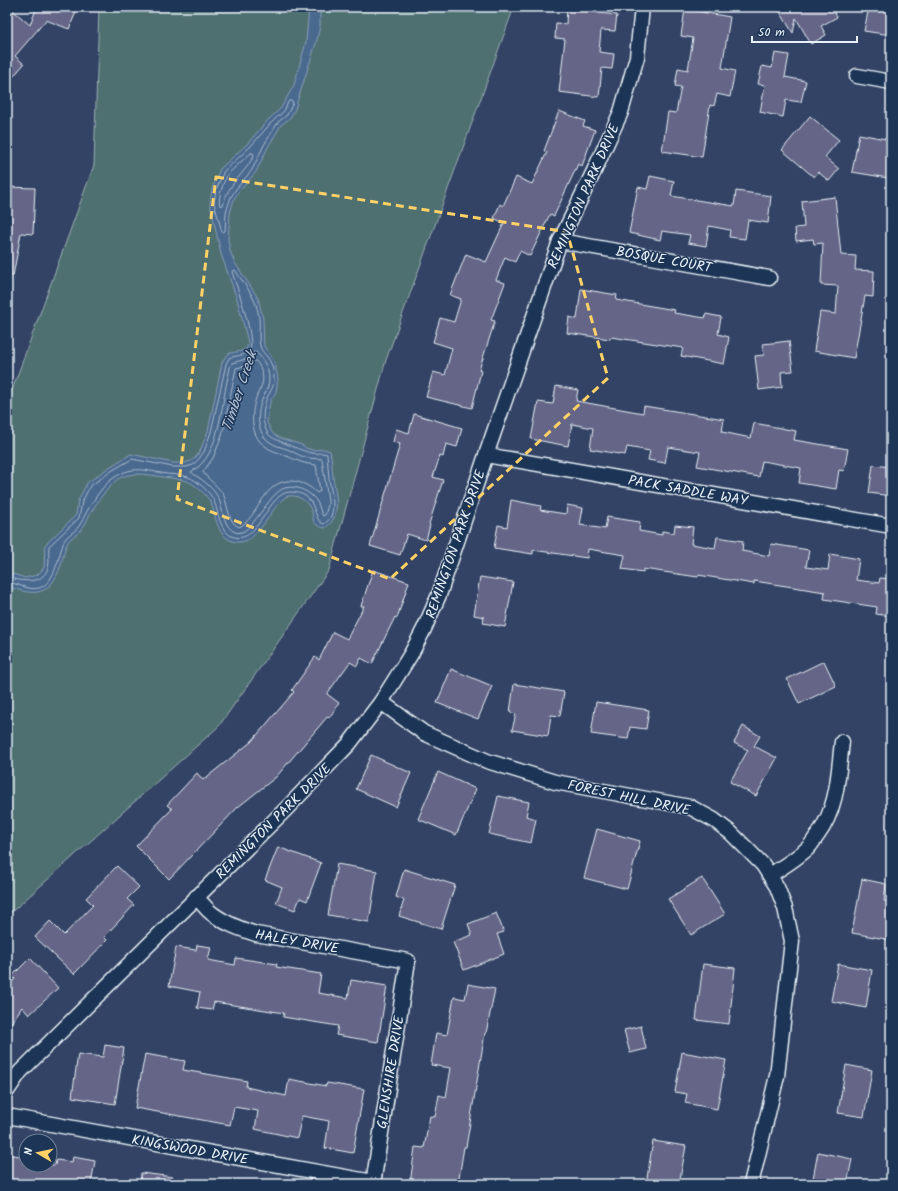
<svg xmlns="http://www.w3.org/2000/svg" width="898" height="1191" viewBox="0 0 898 1191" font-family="Kalam,sans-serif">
<rect width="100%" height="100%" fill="#334365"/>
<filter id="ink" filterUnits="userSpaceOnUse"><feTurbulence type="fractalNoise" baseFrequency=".025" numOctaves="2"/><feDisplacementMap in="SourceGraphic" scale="8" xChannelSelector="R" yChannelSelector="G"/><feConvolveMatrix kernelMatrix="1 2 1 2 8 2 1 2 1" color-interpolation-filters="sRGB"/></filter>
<g filter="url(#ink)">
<path fill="#4f7071" stroke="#9cb0b4" d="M99 7H514L386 360 329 570 219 726 7 916V404L94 165Z"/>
<path fill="#4a698f" stroke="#899fb9" d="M309 7H320V26L317 40 299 96 295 109 290 118 281 125 268 147 256 172 239 191 234 199 230 213 228 240 230 251 235 263 258 298 263 319 264 346 271 356 275 363 278 379 276 392 271 400 269 407 267 422 270 429 273 434 280 438 302 445 306 448 312 450 324 449 330 451C332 459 332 468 333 476 335 493 343 516 325 528 322 527 319 527 317 525 312 522 313 517 312 512 309 502 298 494 288 496 284 497 281 501 279 503 267 516 253 551 230 540 216 533 216 515 211 503 207 495 195 484 187 481 177 478 167 478 157 476 145 474 129 472 118 479 116 480 114 483 112 485 102 494 97 503 90 514 88 519 85 525 81 530 78 534 71 537 68 542 64 549 63 558 61 565 50 596 36 597 7 586V572L25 578 37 575 44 568 45 545 76 515 78 501 87 483 111 466 131 454 173 463H185L191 461 196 457 200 451 208 431 222 363C229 347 236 356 247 348L248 342 237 299 221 254 210 204 212 189 220 169 247 144 268 120 281 108 294 85 306 42Z"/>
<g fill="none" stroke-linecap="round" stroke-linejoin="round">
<g stroke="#a9bbce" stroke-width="1">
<path d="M289 101H292L293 103 287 115 278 122 264 145 252 170 236 189 231 197 226 212 225 231 222 232 214 203 216 190 224 171 250 147 271 123 284 111Z"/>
<path d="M251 153H253L254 155C247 171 232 181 226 196 225 199 224 202 223 205L220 206C217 199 224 179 229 173 236 166 244 159 251 153Z"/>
<path d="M255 352 257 353C264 361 269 368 269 380 269 389 262 397 260 406 257 418 258 435 270 442 275 446 281 447 287 449 292 451 298 455 304 457 309 459 316 458 322 459L328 500V505L325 515 323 516C320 512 320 506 317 502 313 495 305 490 298 488 294 487 289 487 285 488 268 492 251 539 235 532 223 527 223 509 219 499 215 491 206 482 198 477 195 475 193 474 191 472 195 469 199 467 203 462 219 444 222 404 227 381 229 375 229 368 232 363L246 359Z"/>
<path d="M254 361H256C262 368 265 379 261 387 260 390 258 392 257 395 251 411 249 435 265 446 271 451 278 452 284 455 290 457 295 460 301 462 306 464 311 464 316 465L320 491 317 493C310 486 302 482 292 481 263 479 259 518 239 527 228 523 228 505 224 496 219 486 209 481 203 472L213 458 222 436 236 368 249 365Z"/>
<path d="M7 577C20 581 42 586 48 568 50 561 48 553 49 546L79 518 82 502 90 486 113 470 132 459 173 467H186L193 465 198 460 204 452 211 432 226 364 229 358C235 355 244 357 249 351 257 342 236 284 232 272L233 270H235C246 287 257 298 259 318 260 327 258 337 260 346 261 351 265 354 268 358 272 364 274 372 274 379 274 388 270 391 267 398 262 410 261 426 270 436 273 439 307 453 312 453 317 454 322 452 327 454 328 462 328 471 329 479 331 492 339 515 324 524 311 521 320 492 290 492 268 492 259 544 234 537 219 532 219 513 214 501 210 492 197 480 188 477 179 474 170 475 161 473 150 471 138 468 128 471 107 477 96 496 86 513 84 517 82 522 79 526 75 532 67 535 64 541 59 554 55 584 39 588 28 591 18 583 7 582"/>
</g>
</g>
<g fill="#656587" stroke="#e8f1f8">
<path d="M7 7H9L30 25 37 7H78L69 29 46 20 15 56 24 64 7 84Z"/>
<path d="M567 7H598V13L617 15 615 31 601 30 599 52 614 54 612 69 602 68 599 97 559 92 565 39 555 38 556 23 566 24Z"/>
<path d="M777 7H831L837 17 821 26 826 35 811 44 796 18 793 33Z"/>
<path d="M869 7H891V35L864 31Z"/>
<path d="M685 9 730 17 722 68 735 71 730 97 717 94 714 106 710 105 702 157 662 151 668 112 676 113 681 87 675 86 678 68 688 70 693 38 681 36Z"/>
<path d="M775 53 789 55 785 77 806 81 801 102 786 100 783 117 760 112 765 85 758 84 762 66 772 68Z"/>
<path d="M559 111 585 121 583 126 595 130 582 166 578 164 554 216 550 214 530 256 520 251 515 262 505 257 496 280 505 283 491 320 495 321 479 370 481 371 472 408 426 397 433 372 445 375 452 348 433 342 440 318 454 322 461 299 450 295 466 254 486 262 504 223 494 218 500 204 503 206 516 177 532 184 547 152 544 151Z"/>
<path d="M810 116 839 140 825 157 839 169 829 181 818 172 814 177 782 150Z"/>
<path d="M859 134 891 140V161L888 178 852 172Z"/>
<path d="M650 176 674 181 671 196 734 206 736 191 771 196 768 223 748 220 745 239 729 237 730 230 709 226 706 246 688 243 690 235 662 231 660 240 629 233 638 187 647 189Z"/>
<path d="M7 187 35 188 33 234 21 233 13 276H7Z"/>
<path d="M835 197 841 255 856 256 855 270 874 271 873 297 865 296 854 358 814 351 820 312 836 314 838 286 821 285 823 243 814 244 813 239 796 241 795 228 804 227 802 201Z"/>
<path d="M581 289 617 295 616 300 675 310 674 313 705 318 706 314 721 317 718 334 729 337 724 364 681 356 683 348 611 337 610 339 567 333 569 317 577 319Z"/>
<path d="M789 341 793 371 781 372 782 387 759 390 755 356 764 355 763 344Z"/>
<path d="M556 386 578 390 576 401 643 413 644 406 724 419 722 432 751 438 754 423 796 431 794 440 848 449 844 471 839 470 836 489 799 483 801 468 762 461 759 477 697 466 700 452 668 447 665 463 648 460 650 451 627 447 625 455 590 449 593 428 572 424 568 446 531 439 538 402 553 404Z"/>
<path d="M414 414 462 428 457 447 446 444 443 457 440 456 433 477 443 480 429 524 430 525 426 540 407 534 400 555 370 546 400 444 393 442 396 429 409 433Z"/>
<path d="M873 465 891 467V496L869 493Z"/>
<path d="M511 500 541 506 540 510 566 514 567 505 583 508 580 525 605 529 607 517 640 522 639 531 662 535V531L674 533 675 525 693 527 691 544 715 548 717 537 743 541 742 551 769 556 771 544 809 550 806 567 828 570 830 554 859 559 856 580 879 583 880 578 891 579V616L876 614 877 607 824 599 825 592 754 581V584L698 575V577L643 569V572L622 569 625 555 588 549 587 558 533 550V554L494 548 498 525 507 527Z"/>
<path d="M373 570 409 582 397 618 395 617 372 664 361 658 357 666 350 662 327 694 339 703 330 717 328 716 276 777 238 807 169 879 136 846 172 809 167 805 197 773 203 780 251 742 294 692 292 690 315 657 319 660 333 632 347 639 364 606H361Z"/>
<path d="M480 577 513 582 505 627 483 623 484 617 474 615Z"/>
<path d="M824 661 836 686 799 704 787 679Z"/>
<path d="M451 669 492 686 478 719 437 703Z"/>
<path d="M514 684 564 692 560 716 551 715 548 736 512 730 516 714 510 712Z"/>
<path d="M596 702 649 710 646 729 630 727 628 739 591 734Z"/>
<path d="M743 726 760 736 754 746 777 758 756 796 730 782 748 750 734 743Z"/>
<path d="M371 755 411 773 396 807 356 789Z"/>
<path d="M438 772 476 789 456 835 418 819Z"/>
<path d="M498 796 529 802 526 816 536 819 531 843 489 834Z"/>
<path d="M597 829 640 841 627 889 584 878Z"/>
<path d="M278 847 321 863 307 901 300 898 295 910 276 903 282 887 265 880Z"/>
<path d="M337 864 377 871 369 922 328 915Z"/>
<path d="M117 866 139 887 127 899 134 905 104 937 107 940 74 974 35 937 50 921 64 935 93 905 86 898Z"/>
<path d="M404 869 455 885 441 929 399 916 404 900 396 897Z"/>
<path d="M702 878 725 914 691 935 668 899Z"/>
<path d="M862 879 886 884 884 901 891 902V940L852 933Z"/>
<path d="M496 913 504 932 497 934 504 954 464 970 453 942 472 935 468 924Z"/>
<path d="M197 945 211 947 208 960 235 965 236 958 277 964 276 967 321 974 318 993 348 998 351 980 387 986 378 1042 336 1035 338 1026 283 1017 284 1013 214 1002 212 1010 197 1008 200 992 169 986 176 947 196 950Z"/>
<path d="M30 958 58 988 29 1015 22 1007 7 1029V987L15 979 12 976Z"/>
<path d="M703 964 735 968 729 1024 696 1020Z"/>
<path d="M838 964 872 970 866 1008 831 1001Z"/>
<path d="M468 984 495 989 486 1033H485L466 1147H464L458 1184H410L415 1147 424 1148 430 1116 435 1117 439 1095 446 1097 451 1068 431 1065 436 1033 447 1035 454 997 465 999Z"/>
<path d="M641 1026 646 1049 630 1053 624 1030Z"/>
<path d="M105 1045 124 1048 115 1104 72 1097 78 1054 103 1057Z"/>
<path d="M682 1052 726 1060 717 1109 685 1103 687 1094 675 1092Z"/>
<path d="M145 1054 185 1061 183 1070 247 1081 246 1087 286 1096 289 1079 326 1086 327 1083 364 1089 353 1153 325 1148 329 1121 302 1116 297 1138 255 1129 258 1111 234 1107 230 1125 135 1108Z"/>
<path d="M846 1065 872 1070 864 1117 838 1113Z"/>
<path d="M653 1141 686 1146 679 1184H646Z"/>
<path d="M818 1152 852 1159 847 1184H812Z"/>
<path d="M7 1154 26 1157V1165H55L56 1160 72 1162 73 1157 95 1161 91 1184H7Z"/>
<path d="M141 1173 173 1177V1184H140Z"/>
</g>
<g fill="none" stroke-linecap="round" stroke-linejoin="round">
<g stroke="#e8f1f8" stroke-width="17">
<g id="minor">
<path d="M857 76 891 82"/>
<path d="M560 241 769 278"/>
<path d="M486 455 891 526"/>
<path d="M381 702 424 733 487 761 555 782 690 807 714 820 731 833 763 865 777 887 785 908 792 941 777 1076 751 1184"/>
<path d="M770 875C783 867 796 859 808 848 811 845 814 840 817 836 838 808 838 775 842 742"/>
<path d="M196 897C201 902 205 907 209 911 223 923 240 929 256 934L408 961 373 1184"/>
<path d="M7 1091 20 1072 285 810 349 744 381 702 411 654 424 629 439 595 486 455 560 241 594 171 621 112 637 57 642 7"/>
<path d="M7 1116 373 1182"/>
</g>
</g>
<use href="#minor" stroke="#1d3557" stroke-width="14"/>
</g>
</g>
<path fill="none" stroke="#ffd166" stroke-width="3" stroke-dasharray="8 5" stroke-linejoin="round" d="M216 177 567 232 608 378 390 579 177 499Z"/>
<g text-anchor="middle" stroke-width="3" stroke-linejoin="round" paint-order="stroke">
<g font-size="14" fill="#e8f1f8" stroke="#1d3557">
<text transform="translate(583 196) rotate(-66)" y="5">REMINGTON PARK DRIVE</text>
<text transform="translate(664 259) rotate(10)" y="5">BOSQUE COURT</text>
<text transform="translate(688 490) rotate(10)" y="5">PACK SADDLE WAY</text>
<text transform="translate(455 544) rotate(-71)" y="5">REMINGTON PARK DRIVE</text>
<text transform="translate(629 797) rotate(12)" y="5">FOREST HILL DRIVE</text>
<text transform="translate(273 821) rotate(-45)" y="5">REMINGTON PARK DRIVE</text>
<text transform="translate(297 941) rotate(10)" y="5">HALEY DRIVE</text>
<text transform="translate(390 1072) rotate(-81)" y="5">GLENSHIRE DRIVE</text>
<text transform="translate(190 1149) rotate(10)" y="5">KINGSWOOD DRIVE</text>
</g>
<g font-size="15" font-style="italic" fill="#b1c1d3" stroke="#1d3557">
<text transform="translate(239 391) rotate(-72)" y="5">Timber Creek</text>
</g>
</g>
<rect width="898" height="1191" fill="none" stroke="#1d3557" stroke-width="24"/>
<rect x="12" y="12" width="874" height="1167" fill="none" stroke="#e8f1f8" stroke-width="1.5" filter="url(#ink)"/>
<g transform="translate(38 1153) rotate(279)"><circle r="19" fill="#1d3557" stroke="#6e8097"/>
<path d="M0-3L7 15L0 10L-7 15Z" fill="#ffd166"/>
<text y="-6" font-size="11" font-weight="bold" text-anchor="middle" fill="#e8f1f8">N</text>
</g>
<path d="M752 36v6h105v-6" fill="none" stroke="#e8f1f8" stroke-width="2"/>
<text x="758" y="36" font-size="12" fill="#e8f1f8" stroke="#1d3557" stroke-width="3" paint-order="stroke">50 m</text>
</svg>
